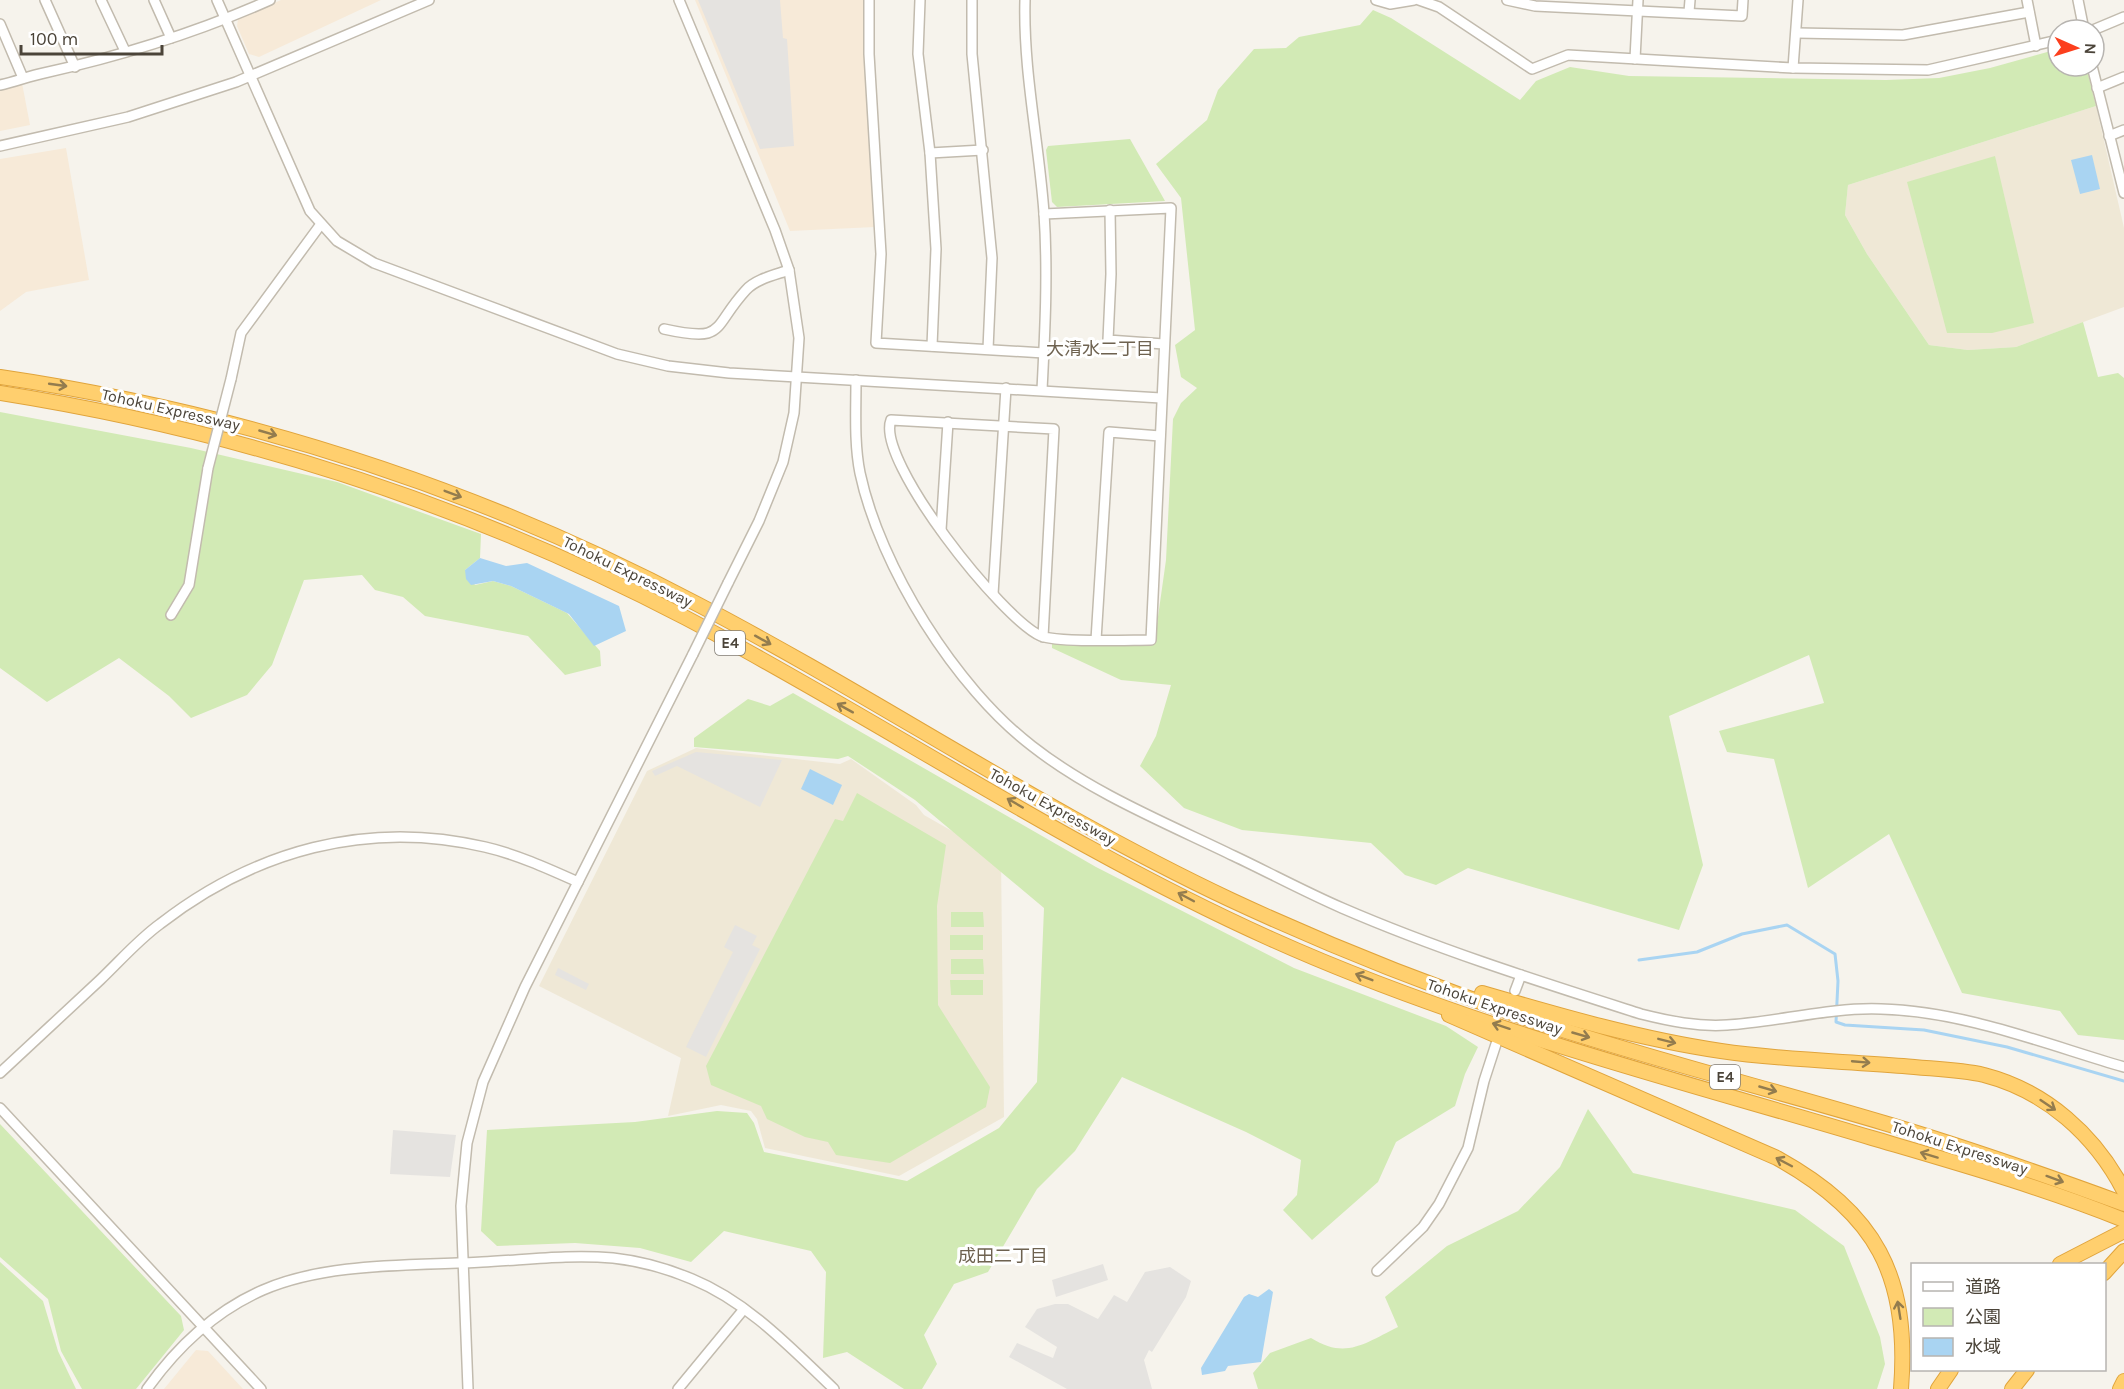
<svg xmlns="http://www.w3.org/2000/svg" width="2124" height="1389" viewBox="0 0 2124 1389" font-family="Karla,'Noto Sans JP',sans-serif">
<rect width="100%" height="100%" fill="#f6f3ec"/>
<g fill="#f7ead8">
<path d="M281 0H381L259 57 249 54 237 26 238 19Z"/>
<path d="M695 0H865L863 38 875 227 790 231Z"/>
<path d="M22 83 30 125 0 131V87Z"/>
<path d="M66 148 89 280 26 292 0 311V159Z"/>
<path d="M196 1350 208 1351 243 1389H164Z"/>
</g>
<g fill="#efe8d6">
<path d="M2096 106 2124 228V307L2016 347 1968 350 1929 345 1867 254 1845 215 1848 185Z"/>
<path d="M696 748 840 764 851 759 916 805 924 815 1001 859 1004 1117 899 1176 765 1148 757 1119 751 1111 721 1105 668 1116 681 1058 539 986 647 771Z"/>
</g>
<g fill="#d2eab5">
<path d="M1373 10 1391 18 1520 100 1536 81 1570 67 1629 76 1886 80 1939 78 1990 68 2058 49V66H2086L2096 106 1848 185 1845 215 1867 254 1929 345 1968 350 2016 347 2083 322 2098 377 2118 373 2124 378V1040L2078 1035 2060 1011 1962 993 1889 834 1808 888 1774 759 1727 752 1719 731 1824 703 1809 655 1669 716 1703 865 1679 930 1468 868 1436 885 1405 875 1371 843 1242 830 1184 808 1140 766 1156 736 1171 685 1121 680 1052 648V641L1154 645 1166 560 1173 419 1181 403 1197 388 1181 377 1175 345 1195 330 1181 198 1156 164 1207 120 1218 90 1254 49 1286 48 1299 37 1360 25Z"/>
<path d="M1130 139 1165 201 1057 207 1052 202 1046 150 1048 146Z"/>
<path d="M1995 156 2034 323 1992 333H1947L1907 182Z"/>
<path d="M0 412 191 448 337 482 481 534 480 558 465 570 475 585 493 581 511 586 567 613 600 651 601 666 565 675 528 636 425 616 403 597 375 590 362 575 304 580 272 665 247 695 191 718 169 696 119 658 47 702 0 668Z"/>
<path d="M793 693 1096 867 1294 968 1446 1026 1478 1047 1465 1074 1455 1106 1396 1142 1378 1182 1312 1240 1283 1210 1297 1195 1301 1160 1246 1132 1122 1077 1075 1151 1037 1189 988 1272 954 1284 924 1335 937 1364 922 1389H904L847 1352 823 1358 826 1272 811 1251 724 1231 691 1262 640 1248 575 1243 497 1246 481 1231 487 1130 635 1122 717 1111 747 1113 754 1123 764 1152 907 1181 999 1128 1037 1082 1044 908 915 800 848 756 838 759 694 747V738L748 699 770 706Z"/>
<path d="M857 793 946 845 937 906 938 1005 990 1087 986 1107 890 1163 836 1155 828 1142 805 1137 767 1119 761 1106 711 1085 706 1066 835 819 843 821Z"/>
<path d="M951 912H983L984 927H951Z"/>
<rect x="950" y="935" width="33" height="15"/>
<path d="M951 959H983L984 974H951Z"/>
<path d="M950 980H983V995H951Z"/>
<path d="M1588 1109 1633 1173 1795 1210 1844 1246 1880 1337 1885 1364 1877 1389H1258L1253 1373 1270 1353 1311 1338C1346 1360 1365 1343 1398 1327L1385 1297 1447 1246 1518 1211 1560 1167Z"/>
<path d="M0 1124 181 1316 184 1330 136 1389H82L61 1351 48 1299 0 1257Z"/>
<path d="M0 1262 43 1301 58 1351 76 1389H0Z"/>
</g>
<g fill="#e5e3e0">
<path d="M698 0H780L783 38 787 39 794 146 760 149Z"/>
<path d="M696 752 782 760 760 807 677 766 655 776 652 771Z"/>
<path d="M735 925 757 936 752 945 760 949 706 1057 686 1047 733 952 724 947Z"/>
<path d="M558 968 589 984 586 990 555 975Z"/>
<path d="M393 1130 456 1135 450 1177 390 1174Z"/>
<path d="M1103 1264 1108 1280 1056 1297 1052 1280Z"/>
<path d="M1170 1267 1191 1281 1186 1297 1152 1352 1149 1350 1144 1360 1152 1389H1067L1009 1357 1017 1343 1053 1358 1057 1347 1025 1327 1037 1309 1055 1304H1068L1098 1319 1114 1295 1127 1302 1145 1272Z"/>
</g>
<g fill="#a9d4f2">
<path d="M2092 155 2100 189 2080 194 2071 160Z"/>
<path d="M480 558 506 566 527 563 619 606 626 631 594 646 569 614 511 586 493 581 471 585 466 579 465 570Z"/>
<path d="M810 769 842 785 833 805 801 789Z"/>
<path d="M1269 1289 1273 1292 1261 1362 1228 1366 1225 1371 1202 1375 1201 1368 1244 1297 1249 1294 1258 1297Z"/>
</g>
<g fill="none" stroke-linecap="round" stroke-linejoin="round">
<path stroke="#a9d4f2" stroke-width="3" d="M1639 960 1697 952 1742 934 1787 925 1835 954 1838 981 1836 1022 1845 1025 1924 1030 2007 1047 2124 1081"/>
<g stroke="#c2bbae" stroke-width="12">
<g id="minor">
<path d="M45 0 75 67"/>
<path d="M101 0 125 51"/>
<path d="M154 0 171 38"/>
<path d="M217 0 310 211 337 241 374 263 617 354 668 366 729 373 1161 398"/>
<path d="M679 0 775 230 789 270 799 338 794 413 783 462 759 521 728 583"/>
<path d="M869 0V54L881 254 876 343 1044 353"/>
<path d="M920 0 918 54 930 153 936 249 932 346"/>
<path d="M972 0V54L992 258 988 349"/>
<path d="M1025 0C1023 71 1039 142 1044 213 1048 272 1045 331 1042 390"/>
<path d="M1376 0 1390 4 1414 0"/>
<path d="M1419 0 1439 7 1532 69 1568 55 1793 68 1928 70 2058 40"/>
<path d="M1507 0 1535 6 1742 16 1743 0"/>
<path d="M2027 0 2036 46"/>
<path d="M2078 0 2084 30"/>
<path d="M1689 12 1690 0"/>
<path d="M0 24 23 78"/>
<path d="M2093 30 2124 17"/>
<path d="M1797 33 1903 35 2029 12"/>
<path d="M1635 59 1638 0"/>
<path d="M2092 66 2124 193"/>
<path d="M1793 68 1798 0"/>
<path d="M0 85C15 82 29 76 44 73 121 56 198 32 270 0"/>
<path d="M2097 88 2124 77"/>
<path d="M2109 136 2124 130"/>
<path d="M0 146 128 117 236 82 429 0"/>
<path d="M930 153 983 150"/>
<path d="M1110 210 1111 274 1108 340 1164 344"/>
<path d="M664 329C727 343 711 328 746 290 756 279 775 275 789 270"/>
<path d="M231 379 241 333 321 224"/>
<path d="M856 380C856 411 854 443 860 473 880 567 956 688 1032 746 1092 793 1166 823 1234 856 1270 873 1305 892 1342 908 1439 950 1541 982 1641 1014 1669 1021 1698 1027 1727 1025 1778 1022 1829 1007 1881 1009 1963 1011 2045 1044 2124 1067"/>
<path d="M941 530 948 422"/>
<path d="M993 594 1006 388"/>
<path d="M171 615 189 585 208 468"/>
<path d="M1043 637 1054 429 891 420C875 460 1003 620 1041 636 1059 643 1129 640 1151 640L1171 208 1044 214"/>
<path d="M1096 640 1109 432 1160 436"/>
<path d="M1515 991 1521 975"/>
<path d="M0 1073C33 1042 67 1011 100 980 120 961 138 940 160 924 254 851 367 819 485 847 516 854 549 869 578 882"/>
<path d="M0 1108 261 1389"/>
<path d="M1377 1271 1423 1227 1439 1204 1468 1148 1484 1081 1496 1044"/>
<path d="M147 1389C177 1347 215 1311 263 1290 327 1262 413 1266 482 1262 525 1260 569 1254 613 1258 640 1261 666 1268 692 1279 748 1302 791 1348 834 1389"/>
<path d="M468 1389 461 1206 467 1143 483 1082 525 987 693 654"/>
<path d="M678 1389 744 1309"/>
</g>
</g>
<g stroke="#e0a43c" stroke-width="16">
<g id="highway">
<path d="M0 377C244 413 479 489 697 604 877 698 1046 813 1231 900 1332 947 1435 988 1541 1023 1654 1060 1770 1089 1884 1123 1965 1147 2045 1175 2124 1204"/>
<path d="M0 393C240 431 470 505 686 618 883 722 1068 848 1271 939 1464 1026 1671 1078 1872 1138 1957 1163 2042 1187 2124 1220"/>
<path d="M1482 993C1561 1016 1640 1039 1721 1051 1781 1060 1842 1061 1903 1066 1930 1069 1958 1069 1984 1075 2046 1091 2095 1135 2124 1191"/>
<path d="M1449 1015 1777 1158C1876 1213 1910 1276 1901 1389"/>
<path d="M2060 1264 2124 1231"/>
<path d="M2104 1273 2124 1251"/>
<path d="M1938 1389 1951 1370"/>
<path d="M2012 1389 2027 1370"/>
<path d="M2120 1389 2124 1381"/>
</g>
</g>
<use href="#minor" stroke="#fff" stroke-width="9"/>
<use href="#highway" stroke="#ffcf6e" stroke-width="14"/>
<g stroke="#c2bbae" stroke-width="12" stroke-linecap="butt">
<g id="minor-bridge">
<path d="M208 468 231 379"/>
<path d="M693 654 728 583"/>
</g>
</g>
<use href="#minor-bridge" stroke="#fff" stroke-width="9"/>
</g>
<defs><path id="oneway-shaft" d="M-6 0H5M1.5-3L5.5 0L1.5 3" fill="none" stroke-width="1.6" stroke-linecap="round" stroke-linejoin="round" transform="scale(1.5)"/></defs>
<g stroke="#937c4e">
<use href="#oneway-shaft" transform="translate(58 385) rotate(8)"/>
<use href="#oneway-shaft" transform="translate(268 433) rotate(16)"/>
<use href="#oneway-shaft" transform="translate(453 494) rotate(21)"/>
<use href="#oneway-shaft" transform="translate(763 640) rotate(29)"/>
<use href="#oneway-shaft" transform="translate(845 708) rotate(-151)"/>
<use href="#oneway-shaft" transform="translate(1015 803) rotate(-150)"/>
<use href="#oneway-shaft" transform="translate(1186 897) rotate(-152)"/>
<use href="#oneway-shaft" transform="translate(1364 977) rotate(-159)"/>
<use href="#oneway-shaft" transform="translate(1501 1026) rotate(-162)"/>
<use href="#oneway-shaft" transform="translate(1581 1035) rotate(16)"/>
<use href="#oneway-shaft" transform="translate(1667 1041) rotate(14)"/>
<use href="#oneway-shaft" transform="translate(1861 1062) rotate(5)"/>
<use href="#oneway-shaft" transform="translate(1768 1089) rotate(16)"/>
<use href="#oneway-shaft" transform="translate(2048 1105) rotate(34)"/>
<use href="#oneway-shaft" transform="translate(1929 1155) rotate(-163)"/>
<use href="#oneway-shaft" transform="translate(1784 1162) rotate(-152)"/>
<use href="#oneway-shaft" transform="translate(2055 1179) rotate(20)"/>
<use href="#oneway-shaft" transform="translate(1899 1310) rotate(-99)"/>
</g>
<g text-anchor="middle" stroke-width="6" stroke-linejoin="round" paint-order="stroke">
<g fill="#fff" stroke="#817c74" stroke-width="1.5">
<rect x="715" y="631" width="30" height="24" rx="4.5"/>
<rect x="1710" y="1065" width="30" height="24" rx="4.5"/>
</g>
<g font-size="15" font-weight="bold" fill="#4b4439">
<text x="730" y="648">E4</text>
<text x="1725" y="1082">E4</text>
</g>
<g font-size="16" fill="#4b4439" stroke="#fff">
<text transform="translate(171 409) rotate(13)" y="6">Tohoku Expressway</text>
<text transform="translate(628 571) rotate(26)" y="6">Tohoku Expressway</text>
<text transform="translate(1053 806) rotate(29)" y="6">Tohoku Expressway</text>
<text transform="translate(1495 1006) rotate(19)" y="6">Tohoku Expressway</text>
<text transform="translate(1960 1147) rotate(18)" y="6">Tohoku Expressway</text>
</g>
<g font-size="18" fill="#6e6250" stroke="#fff">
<text x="1100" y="355">大清水二丁目</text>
<text x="1003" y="1262">成田二丁目</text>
</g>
</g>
<rect x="1911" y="1263" width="195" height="108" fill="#ffffff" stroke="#b7b4b0" stroke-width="1.5"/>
<rect x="1923" y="1282" width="30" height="9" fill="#ffffff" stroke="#b7b4b0" stroke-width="1.5"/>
<text x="1965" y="1293" font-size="18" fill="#4b4439">道路</text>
<rect x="1923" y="1308" width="30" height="18" fill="#d2eab5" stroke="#b7b4b0" stroke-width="1.5"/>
<text x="1965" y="1323" font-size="18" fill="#4b4439">公園</text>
<rect x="1923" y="1338" width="30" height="18" fill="#a9d4f2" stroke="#b7b4b0" stroke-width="1.5"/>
<text x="1965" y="1353" font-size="18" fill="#4b4439">水域</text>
<g transform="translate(2076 48) rotate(93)"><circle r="28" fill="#ffffff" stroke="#b7b4b0" stroke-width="1.5"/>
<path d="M0-4.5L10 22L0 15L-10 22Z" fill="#fc3f1d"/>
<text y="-9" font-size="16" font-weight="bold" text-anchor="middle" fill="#4b4439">N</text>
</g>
<path d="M21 45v9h141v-9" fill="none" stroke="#4b4439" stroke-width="3"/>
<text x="30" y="45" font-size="18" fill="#4b4439" stroke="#ffffff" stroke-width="4.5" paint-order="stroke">100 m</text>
</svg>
